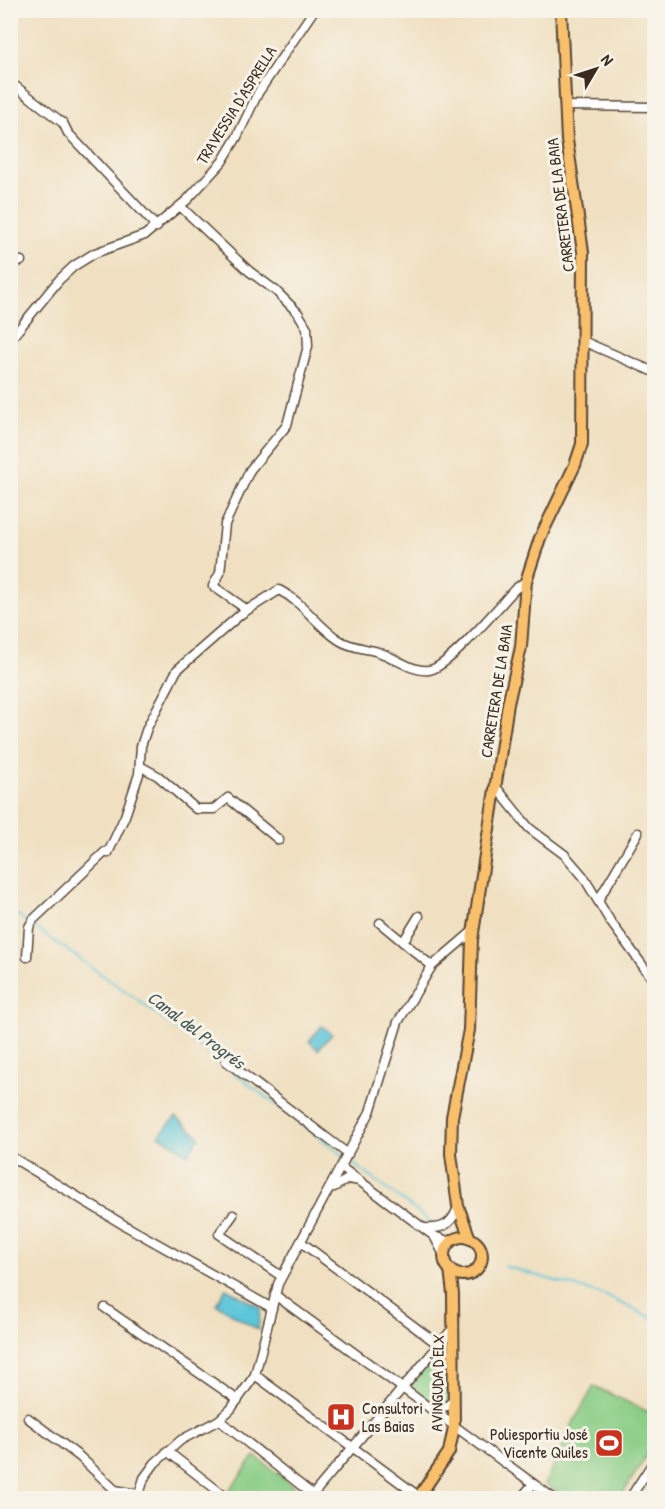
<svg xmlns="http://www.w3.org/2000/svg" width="665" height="1509" viewBox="0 0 665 1509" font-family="'Patrick Hand',sans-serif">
<rect width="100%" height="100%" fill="#f7f3e8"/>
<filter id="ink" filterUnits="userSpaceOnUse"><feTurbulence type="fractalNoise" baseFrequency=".0167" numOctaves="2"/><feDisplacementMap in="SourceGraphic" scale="12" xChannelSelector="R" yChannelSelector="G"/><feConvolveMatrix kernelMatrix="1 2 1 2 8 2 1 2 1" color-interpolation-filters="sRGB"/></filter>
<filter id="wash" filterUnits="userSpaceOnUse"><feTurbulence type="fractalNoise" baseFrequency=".008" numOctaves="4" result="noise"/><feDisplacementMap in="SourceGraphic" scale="24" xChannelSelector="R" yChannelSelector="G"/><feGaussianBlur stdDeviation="1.35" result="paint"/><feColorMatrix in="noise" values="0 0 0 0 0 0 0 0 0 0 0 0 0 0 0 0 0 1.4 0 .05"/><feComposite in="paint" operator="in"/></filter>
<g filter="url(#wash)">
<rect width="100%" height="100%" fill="#f0e0c1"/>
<g fill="#8bce87" stroke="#637c52" stroke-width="1.5">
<path d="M446 1344 448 1345 449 1402 436 1408 412 1390 411 1384Z"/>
<path d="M594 1386 654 1415V1443L620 1498H566L545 1484 573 1423Z"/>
<path d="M255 1456 299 1491 300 1498H236L228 1492Z"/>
</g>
<g fill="#5cc5d9" stroke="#4c787c" stroke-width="1.5">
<path d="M322 1026 332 1034 318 1050 309 1041Z"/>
<path d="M176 1117 200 1137 188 1154 159 1135Z"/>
<path d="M226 1288 261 1308 258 1330 216 1304Z"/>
</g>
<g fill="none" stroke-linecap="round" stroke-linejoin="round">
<g stroke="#5cc5d9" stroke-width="2">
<path d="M10 910 28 922"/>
<path d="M33 926 138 1000 344 1156"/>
<path d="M351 1162 435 1225"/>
<path d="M504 1266 604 1295 654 1319"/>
</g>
</g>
</g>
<g filter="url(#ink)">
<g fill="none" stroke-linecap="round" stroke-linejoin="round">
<g stroke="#564536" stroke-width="11">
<g id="minor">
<path d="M10 82 63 123 68 133 157 227"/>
<path d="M565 106 654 107"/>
<path d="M180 206 249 271 276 291 298 313 307 328 308 346 287 425 250 470 225 524 220 573 213 586 246 609"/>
<path d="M10 259 21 261"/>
<path d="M10 340 59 280 74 266 95 253 145 235 187 200 222 162 237 137 258 93 314 10"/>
<path d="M585 342 654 372"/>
<path d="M140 766 158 776 196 809H214L228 798 279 840"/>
<path d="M496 787 529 828 565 855 583 876 610 921 654 981"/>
<path d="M108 853 125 816 139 774 141 746 147 728 177 670 241 614 279 590C303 602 317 626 339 640 351 648 365 648 378 652 395 657 411 672 429 670 448 668 500 605 515 589L526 581"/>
<path d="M599 899 638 833"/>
<path d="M380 923 432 966"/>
<path d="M403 942 419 916"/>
<path d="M27 957 29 927 33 920 105 852"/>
<path d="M226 1061 348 1154"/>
<path d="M10 1156 124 1225 272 1308"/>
<path d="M342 1168 434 1236 450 1242"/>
<path d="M334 1187 348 1179 360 1181"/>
<path d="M233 1215 219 1234 281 1276"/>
<path d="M425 1228C441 1229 450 1226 457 1210"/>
<path d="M434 1236 445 1257"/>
<path d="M301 1242 439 1345"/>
<path d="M275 1295 553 1498"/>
<path d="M105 1308 238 1400"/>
<path d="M255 1375 421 1498"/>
<path d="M431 1409 447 1406 454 1400"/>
<path d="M28 1418 80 1457 115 1490 137 1494"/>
<path d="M219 1420 317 1498"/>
<path d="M167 1451 227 1498"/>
<path d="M138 1498 144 1478 155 1463 181 1440 219 1420 231 1409 255 1375 278 1284 370 1112 398 1022 432 966 473 931"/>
<path d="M310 1498 454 1327"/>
<path d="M521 1498 533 1484"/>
<path d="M630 1498 654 1461"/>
</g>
</g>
<g stroke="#564536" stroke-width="14">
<g id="major">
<circle cx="463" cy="1256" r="19"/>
<path d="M470 1239 458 1206 451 1154 452 1117 469 1030 472 940 508 704 521 647 526 581 540 538 575 465 582 444 583 252 567 140 561 10"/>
<path d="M418 1498 449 1452 454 1427 453 1294 450 1269"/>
</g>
</g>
<use href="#minor" stroke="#fff" stroke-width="8"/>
<use href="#major" stroke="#f8bf6c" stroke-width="10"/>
</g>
</g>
<defs>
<g id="hospital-square" transform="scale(1.5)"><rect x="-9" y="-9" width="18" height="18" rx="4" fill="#c8321e" stroke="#f7f3e8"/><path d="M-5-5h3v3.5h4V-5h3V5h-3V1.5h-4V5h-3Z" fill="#fff"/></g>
<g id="stadium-square" transform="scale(1.5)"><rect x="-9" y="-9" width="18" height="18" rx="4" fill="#c8321e" stroke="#f7f3e8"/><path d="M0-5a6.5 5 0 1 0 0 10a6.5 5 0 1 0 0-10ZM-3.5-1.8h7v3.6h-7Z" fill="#fff"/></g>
</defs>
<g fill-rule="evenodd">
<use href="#hospital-square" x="341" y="1417"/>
<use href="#stadium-square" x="609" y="1443"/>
</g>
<g text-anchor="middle" stroke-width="6" stroke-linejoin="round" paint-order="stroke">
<g font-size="16" fill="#3b2a1e" stroke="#f7f3e8">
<text transform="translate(236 105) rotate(-58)" y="6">TRAVESSIA D'ASPRELLA</text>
<text transform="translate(560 205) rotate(-97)" y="6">CARRETERA DE LA BAIA</text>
<text transform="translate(496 691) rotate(-81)" y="6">CARRETERA DE LA BAIA</text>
<text transform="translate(437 1383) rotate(-89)" y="6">AVINGUDA D'ELX</text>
</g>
<g font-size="16" fill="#3b2a1e" stroke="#f7f3e8" text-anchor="start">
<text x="362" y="1414">Consultori<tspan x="362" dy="18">Las Baias</tspan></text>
<text x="588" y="1440" text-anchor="end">Poliesportiu José<tspan x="588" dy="18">Vicente Quiles</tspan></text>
</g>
<g font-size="18" font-style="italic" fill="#455856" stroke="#f7f3e8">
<text transform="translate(196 1030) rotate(37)" y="6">Canal del Progrés</text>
</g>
</g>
<rect width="665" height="1509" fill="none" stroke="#f7f3e8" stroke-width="36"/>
<g transform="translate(596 69) rotate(51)" stroke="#f7f3e8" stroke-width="4.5" paint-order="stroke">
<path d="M0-4.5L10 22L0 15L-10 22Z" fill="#3b2a1e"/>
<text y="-9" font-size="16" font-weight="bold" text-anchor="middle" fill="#3b2a1e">N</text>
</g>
</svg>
